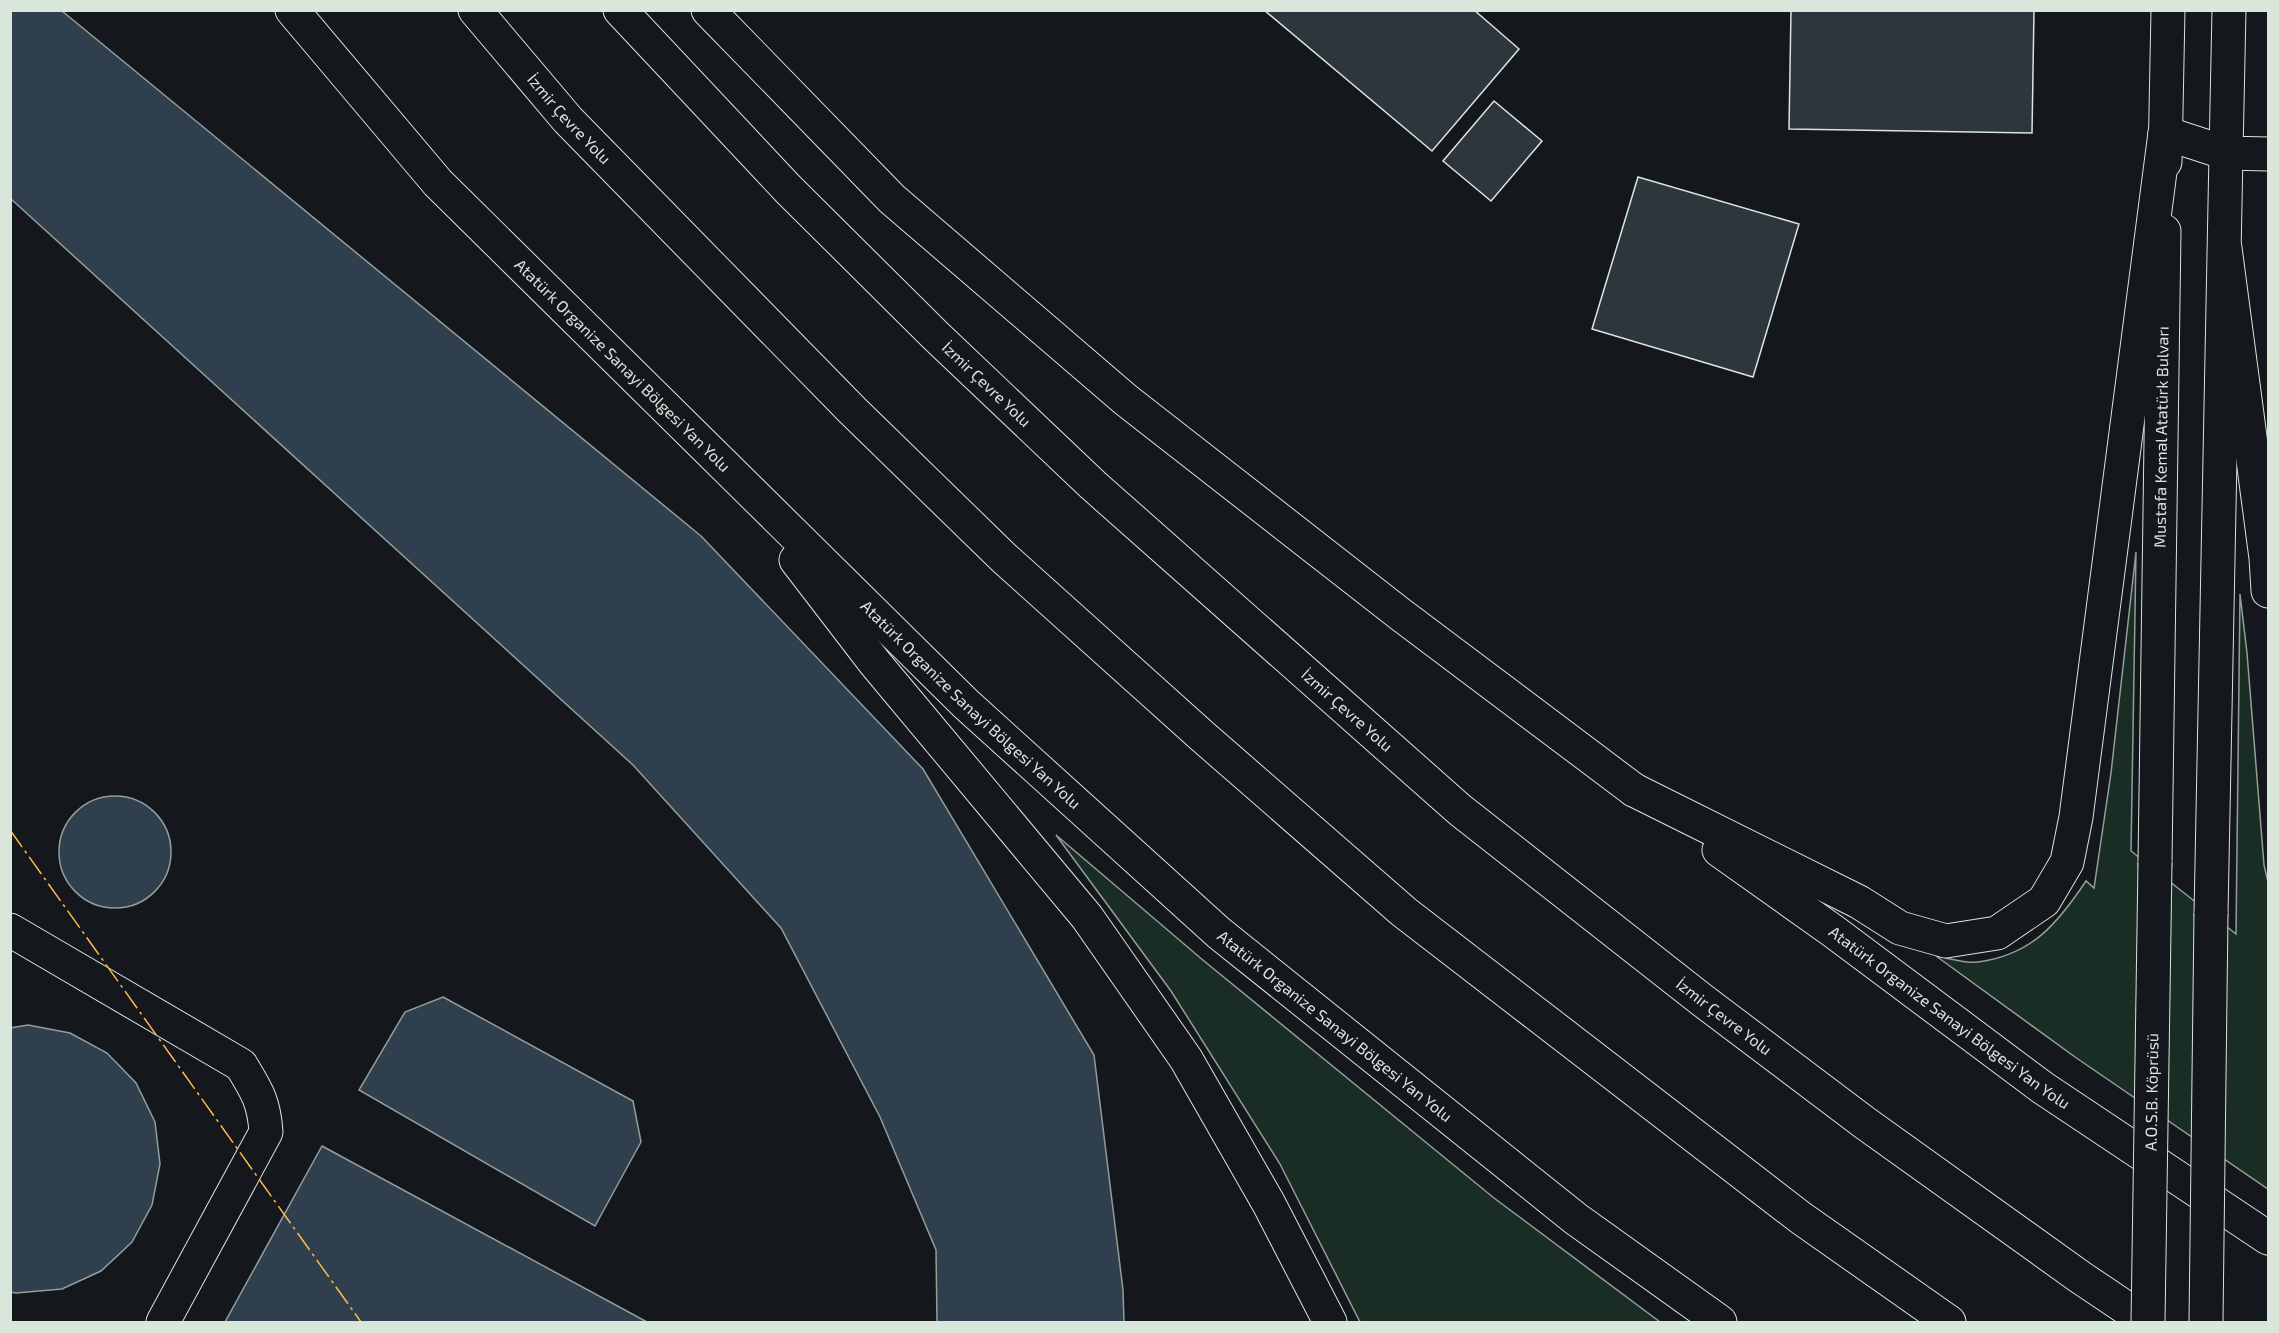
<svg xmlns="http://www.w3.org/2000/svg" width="2279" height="1333" viewBox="0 0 2279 1333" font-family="'Exo 2',sans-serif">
<rect width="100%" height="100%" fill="#14181c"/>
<g fill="#1a2d24" stroke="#939e99" stroke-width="1.5">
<path d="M2136 552 2131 851 2236 934 2240 594 2247 653 2264 865 2268 882V1189L2075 1057 1936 956C1949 958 1966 964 1978 962 2032 955 2058 923 2086 881L2094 888 2111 773Z"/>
<path d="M1056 835 1204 961 1494 1198 1660 1322H1360L1280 1164 1171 991Z"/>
</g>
<g fill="#2f3f4d" stroke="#939e99" stroke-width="1.5">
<path d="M10 11H62L701 536 923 769 1094 1055 1123 1290 1124 1322H937L936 1250 880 1117 781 928 633 765 11 199Z"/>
<circle cx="115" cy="852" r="56"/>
<path d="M443 997 633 1101 641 1142 595 1226 359 1090 405 1012Z"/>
<path d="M28 1025 70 1033 107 1053 136 1083 155 1122 160 1164 152 1205 132 1242 101 1271 62 1289 16 1293 10 1292V1028Z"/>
<path d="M322 1146 647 1322H225Z"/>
</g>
<g fill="#2c363c" stroke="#d8e6dc" stroke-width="1.5">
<path d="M1264 10H1474L1519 49 1432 151Z"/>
<path d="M1791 10H2034L2032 133 1789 129Z"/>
<path d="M1494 101 1542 141 1491 201 1443 161Z"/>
<path d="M1638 177 1799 224 1753 377 1592 329Z"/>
</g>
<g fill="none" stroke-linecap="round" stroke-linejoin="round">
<g stroke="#d8e6dc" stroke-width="35">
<g id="minor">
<path d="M2229 10 2226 153 2268 154"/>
<path d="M2165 133 2226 153 2211 914"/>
<path d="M2165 162 2168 10"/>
<path id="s1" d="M2155 863 2164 231"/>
<path d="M10 930 241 1065C257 1091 264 1102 266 1132L163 1322"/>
</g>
</g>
<g stroke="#d8e6dc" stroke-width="35">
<g id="major">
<path id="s2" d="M292 10 438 183 966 704 1219 933 1576 1219 1720 1322"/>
<path d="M2225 248 2266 558 2268 591"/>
<path d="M796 560 875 663 1087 917 1186 1059 1269 1204 1330 1322"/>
<path d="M1634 790 1859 902 1900 928 1946 941 1997 933 2044 901 2067 862 2076 817 2165 133"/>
<path id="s3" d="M1719 850 1833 931 2043 1088 2268 1238"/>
</g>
</g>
<g stroke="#d8e6dc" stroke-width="35">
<g id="highway">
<path id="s4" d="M475 10 568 120 853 411 1004 558 1201 735 1404 912 1801 1218 1949 1322"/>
<path id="s5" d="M620 10 788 189 936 336 1093 485 1460 810 1702 1000 1865 1123 2080 1277 2147 1322"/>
<path d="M708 10 892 199 1126 400 1400 614 1634 790"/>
</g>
</g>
<use href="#minor" stroke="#14181c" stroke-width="33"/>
<use href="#major" stroke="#14181c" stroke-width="33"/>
<use href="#highway" stroke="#14181c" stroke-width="33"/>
<g stroke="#d8e6dc" stroke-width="35" stroke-linecap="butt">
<g id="minor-bridge">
<path id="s6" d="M2148 1322 2155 863"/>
<path d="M2206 1322 2211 914"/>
</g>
</g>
<use href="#minor-bridge" stroke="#14181c" stroke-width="33"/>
<path stroke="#ffb74d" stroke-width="1.5" stroke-dasharray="21 4.5 3 4.5" stroke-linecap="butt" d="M10 830 361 1322"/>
</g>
<g text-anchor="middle" stroke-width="4.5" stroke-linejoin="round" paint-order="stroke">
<g font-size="16" fill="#d8e6dc" stroke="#14181c">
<text dy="6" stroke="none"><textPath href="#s4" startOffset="144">İzmir Çevre Yolu</textPath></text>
<text dy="6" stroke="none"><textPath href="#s2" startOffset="486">Atatürk Organize Sanayi Bölgesi Yan Yolu</textPath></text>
<text dy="6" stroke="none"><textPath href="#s5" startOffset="524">İzmir Çevre Yolu</textPath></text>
<text dy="6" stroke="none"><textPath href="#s1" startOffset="426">Mustafa Kemal Atatürk Bulvarı</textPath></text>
<text dy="6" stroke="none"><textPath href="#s2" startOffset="972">Atatürk Organize Sanayi Bölgesi Yan Yolu</textPath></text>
<text dy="6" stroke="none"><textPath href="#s5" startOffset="1010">İzmir Çevre Yolu</textPath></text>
<text dy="6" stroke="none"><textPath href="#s5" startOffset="1496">İzmir Çevre Yolu</textPath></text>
<text dy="6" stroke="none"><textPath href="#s3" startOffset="285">Atatürk Organize Sanayi Bölgesi Yan Yolu</textPath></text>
<text dy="6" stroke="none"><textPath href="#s2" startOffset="1458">Atatürk Organize Sanayi Bölgesi Yan Yolu</textPath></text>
<text dy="6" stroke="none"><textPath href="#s6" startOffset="230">A.O.S.B. Köprüsü</textPath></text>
</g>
</g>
<rect width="2279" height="1333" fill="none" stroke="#d8e6dc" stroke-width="24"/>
</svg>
